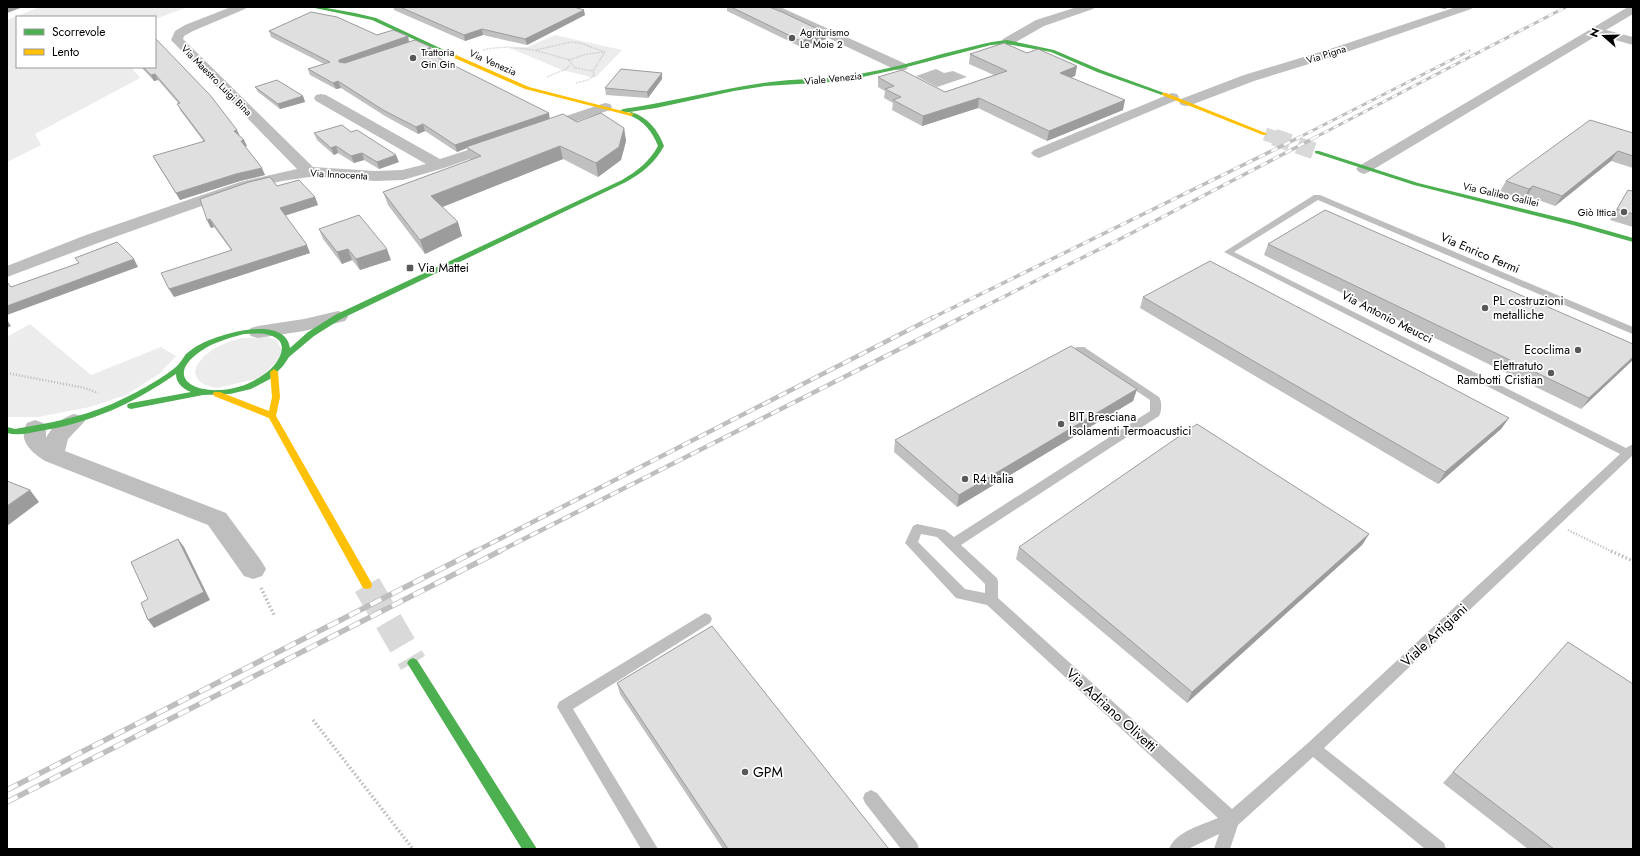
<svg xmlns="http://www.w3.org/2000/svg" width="1640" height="856" viewBox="0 0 1640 856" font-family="Jost,sans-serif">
<rect width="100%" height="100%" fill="#fff"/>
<g fill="#ececec">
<path d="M40 7H188L155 19V17H17V67H131L140 78 35 134 41 145 7 162V20Z"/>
<path d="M555 35 622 50 595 78 562 70 510 48 528 47Z"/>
<path d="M30 324 91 375 161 347 176 356 159 374 126 395 90 407 38 417H7V337Z"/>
<path d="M268 337 277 341 284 354 260 378 217 388 205 385 198 380 195 373 197 365 204 356 215 348 228 342 242 338Z"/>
</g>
<path fill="#bfbfbf" d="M936 69 944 73 953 71 967 77 937 87 916 76Z"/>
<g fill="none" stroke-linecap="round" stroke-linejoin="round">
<path stroke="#d9d9d9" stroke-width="13" stroke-dasharray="13 6" stroke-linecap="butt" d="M1265 134 1277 138"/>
<path stroke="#d9d9d9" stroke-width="17" stroke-dasharray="17 8" stroke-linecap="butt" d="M1274 137 1317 152"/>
<path stroke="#d9d9d9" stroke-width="28" stroke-dasharray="28 14" stroke-linecap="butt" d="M367 585 413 663"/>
<g stroke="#b9b9b9" stroke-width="1.5" stroke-dasharray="0.5 1" stroke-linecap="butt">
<path d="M483 50C513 43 540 51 569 60"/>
<path d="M536 50 571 42 580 43 605 52 593 71"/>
<path d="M547 77 566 69 570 65"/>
<path d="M576 83 588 80 594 75 593 71 575 68 569 60 587 54 604 52"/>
</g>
<g stroke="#b9b9b9" stroke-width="2.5" stroke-dasharray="1 2" stroke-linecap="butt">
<path d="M7 373 85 388 98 393"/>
<path d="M1568 530 1613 552"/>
</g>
<g stroke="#b9b9b9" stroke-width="3.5" stroke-dasharray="1.5 2.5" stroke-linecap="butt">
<path d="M1611 551 1633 561"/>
<path d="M261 588 274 615"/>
<path d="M313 720 413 849"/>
</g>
<g fill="#bebebe" fill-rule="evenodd">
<path d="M1314 195H1320L1633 327V334L1630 333 1318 200 1234 252 1626 448 1633 444V455L1324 748 1444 843 1446 849H1425L1313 757 1238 825 1230 849H1214L1219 834 1188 849H1169C1176 831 1202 825 1218 818L987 605 956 598 905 543 913 526 917 524 945 530 954 537 1150 411V400L1076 351 1075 349 1076 347H1084L1159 397C1162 401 1162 411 1159 416L961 545 997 578 998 582V598L1232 809 1308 743 1620 454 1224 252ZM921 534 937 537 985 584V593L965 589 918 542Z"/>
<path d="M705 613 710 615 712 619 710 623 573 709 658 849H641L557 707 559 702Z"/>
<path d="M871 790 877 793 917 843 919 849H901L865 803 863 798 865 793Z"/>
</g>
<g fill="#bebebe" fill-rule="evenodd">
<path d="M231 7H247L245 9 193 31 184 36 183 39 313 167 375 171 402 170 426 164 316 101 314 98 316 95 321 94 326 95 440 159 496 141 501 142 503 145 501 148 444 168 403 180 375 181 329 177H309L282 181 252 188 98 243 7 277V266L86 235 240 182 297 169 171 40 175 31 185 25Z"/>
<path d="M765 7H780L906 64 908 67 906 70H896L767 9Z"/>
<path d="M1077 7H1095L1093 9 1044 26 1011 45H1003L1001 42 1003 39 1036 20Z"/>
<path d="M1456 7H1473L1471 9 1338 55 1254 81 1191 105 1186 106 1181 105 1179 102 1181 99 1244 75 1330 49Z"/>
<path d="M1628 7H1633V14L1606 30 1633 37V45L1598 35 1369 172 1364 174 1359 172 1356 169 1359 166Z"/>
<path d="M1172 93 1177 94 1179 97 1177 100 1044 156 1039 158 1034 156 1031 153 1034 150Z"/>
<path d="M605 103 610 104 612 107 610 110 544 132 539 131 537 128 539 125Z"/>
<path d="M338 311 345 313 348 317 345 321 304 331 258 338 251 336 248 332 251 328 258 326 304 319Z"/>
<path d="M74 414 82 416 85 421 68 439 65 451 226 513 262 562 266 569 262 576 253 579 244 576 208 525 45 461C31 452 17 440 27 423L35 420 43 423 46 428V438C51 427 63 417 74 414Z"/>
</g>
<g fill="#4caf50" fill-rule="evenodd">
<path d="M310 7H321L355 13 376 18 457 56 452 57 372 20Z"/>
<path d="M1007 40 1054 50 1101 70 1167 94 1162 95 1097 72 1051 52 1007 44 991 45 903 68 858 78 832 82 765 86 734 91 656 108 623 113 620 111 623 109C670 102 716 90 763 83 795 78 827 80 859 74 887 69 915 62 942 54 964 49 985 42 1007 40Z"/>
<path d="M631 112C648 117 658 130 664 146 655 163 642 173 626 182L341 319 314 336 289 357 283 366 270 379 251 389 230 394 203 395 131 409 128 408 127 406 128 404 131 403 191 392C183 389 176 383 176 374 134 403 91 423 40 431 29 433 18 436 7 433V427L15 429C49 423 79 418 112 404 132 395 161 380 177 366 180 363 183 358 186 354 191 350 196 346 201 344 220 334 285 314 290 348L308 332 335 315 622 180C637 171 649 162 658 146 652 131 644 121 629 115L628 114ZM244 334C251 334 259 333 265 334 295 339 279 365 263 375 250 384 236 389 220 390 187 392 168 373 201 351 214 342 229 338 244 334Z"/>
<path d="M1315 151H1319L1418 183 1577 222 1633 238V242L1573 225 1414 185 1315 153Z"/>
<path d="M413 658 417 660 537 849H522L409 666 407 663 409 660Z"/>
</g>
<g fill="#ffc107" fill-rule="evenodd">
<path d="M452 55H456L529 87 634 114 631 116 525 89 452 57Z"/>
<path d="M1162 93H1166L1268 134 1263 135 1162 95Z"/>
<path d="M274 369 278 372 280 397 276 416 371 582 372 585 371 588 367 589 363 588 269 418 214 396 213 394 214 392H220L269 411 272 397 270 372Z"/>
</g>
<g stroke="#bebebe" stroke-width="3">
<g id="rail-far3">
<path d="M1298 138 1469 51"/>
<path d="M1314 138 1566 7"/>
</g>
</g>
<g stroke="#bebebe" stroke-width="3.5">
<g id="rail-far2">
<path d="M932 318 1300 137"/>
<path d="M961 318 1126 236 1316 137"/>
</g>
</g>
<g stroke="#bebebe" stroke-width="4.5">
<g id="rail-far1">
<path d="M474 552 934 317"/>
<path d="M498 552 963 317"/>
</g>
</g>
<g stroke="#bebebe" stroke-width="5.5">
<g id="rail">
<path d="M7 790 476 551"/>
<path d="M7 802 500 551"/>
</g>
</g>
<use href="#rail-far3" stroke="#fff" stroke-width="2" stroke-dasharray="5.5" stroke-linecap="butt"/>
<use href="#rail-far2" stroke="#fff" stroke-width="2.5" stroke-dasharray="7" stroke-linecap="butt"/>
<use href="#rail-far1" stroke="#fff" stroke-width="3" stroke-dasharray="9" stroke-linecap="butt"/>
<use href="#rail" stroke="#fff" stroke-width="4" stroke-dasharray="12" stroke-linecap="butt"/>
</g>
<g fill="#c0c0c0">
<path d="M394 7H574L585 15 527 45 483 35 465 41 394 10Z"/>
<path d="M727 7H769L826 39 801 47 727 11Z"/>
<path d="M1436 7H1450L1444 9Z"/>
<path d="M269 31 408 36 409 42 432 53 433 55 550 119 577 122 624 128 626 141 621 160 598 177 563 159 442 207 462 236 425 254 388 205 383 192 470 160 467 148 457 152 425 131 418 134 385 116 341 88 336 89 310 75 308 69 324 64 271 37Z"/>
<path d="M1027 53 1077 66 1075 76 1071 77 1123 110 1047 141 978 108 922 126 892 110 893 103 884 98 885 91 878 87V77L945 92 994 75 969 64 970 54Z"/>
<path d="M141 67H155L240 136 247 146 245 147 265 175 240 181 180 200 156 162 153 156 204 142 180 110 178 103 158 80 154 81Z"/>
<path d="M662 79 648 98 606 95 605 88Z"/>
<path d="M255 87 303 96 305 102 280 109 258 92Z"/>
<path d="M351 132 399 162 379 169 364 160 354 163 338 153 334 155 317 140 314 133Z"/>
<path d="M1633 133V168L1611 161 1555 206 1527 196 1523 200 1500 191 1506 181Z"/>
<path d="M277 186 315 197 318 205 285 216 310 253 174 297 231 250 214 227 211 228 207 220Z"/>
<path d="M1628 190 1631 191 1633 190V227L1610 220Z"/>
<path d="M319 229 391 260 360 270 352 260 342 264 323 239Z"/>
<path d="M1268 244 1633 344 1581 409 1264 255Z"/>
<path d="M1143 297 1509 418 1501 429 1438 484 1140 308Z"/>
<path d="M1137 389 1133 401 957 507 894 452 895 440Z"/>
<path d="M1369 534 1362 545 1187 703 1016 559 1019 547Z"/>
<path d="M1568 642 1633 849H1528L1443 783Z"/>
<path d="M617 683 889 849H723L620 694Z"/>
</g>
<g fill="#9c9c9c">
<path d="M7 7H23L7 13Z"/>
<path d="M1445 7H1450L1444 9Z"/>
<path d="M584 10 585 15 527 45 525 39Z"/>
<path d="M482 29 483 35 465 41 464 35Z"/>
<path d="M826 33V39L801 47V41Z"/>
<path d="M408 36 409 42 342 66 339 62V60Z"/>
<path d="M431 47 433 57 429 58 426 49Z"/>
<path d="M1077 66 1075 76 1058 82 1060 73Z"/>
<path d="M662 73V79L648 98 647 92Z"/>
<path d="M155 74 158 80 154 81 151 75Z"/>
<path d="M338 81 341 88 336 89 333 83Z"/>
<path d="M303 96 305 102 280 109 278 104Z"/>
<path d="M979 98 978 108 922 126 923 116Z"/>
<path d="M1125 100 1123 110 1047 141 1049 131Z"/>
<path d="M549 113 550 120 466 147 467 148 457 152 455 145Z"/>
<path d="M423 124 425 131 418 134 416 127Z"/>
<path d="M624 128 626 141 621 160 598 177 596 163Z"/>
<path d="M237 130 240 136 234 131Z"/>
<path d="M244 140 247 146 243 147 241 141Z"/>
<path d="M336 146 338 153 334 155 331 148Z"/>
<path d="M560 146 563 159 435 210 431 196Z"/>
<path d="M1618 151 1611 161 1555 206 1562 196Z"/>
<path d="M362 153 364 160 354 163 351 156Z"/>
<path d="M396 155 399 162 379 169 377 162Z"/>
<path d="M262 168 265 175 240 181 180 200 176 193 236 174Z"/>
<path d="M1533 186 1527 196 1523 200 1529 189Z"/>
<path d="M315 197 318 205 283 216 280 208Z"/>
<path d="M210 219 214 227 211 228 207 220Z"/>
<path d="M458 222 462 236 425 254 420 240Z"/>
<path d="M307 245 310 253 174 297 169 289Z"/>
<path d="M348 249 352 260 342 264 337 252Z"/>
<path d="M387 249 391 260 360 270 356 259Z"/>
<path d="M134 259 138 267 7 315V306Z"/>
<path d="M7 320 11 326 7 328Z"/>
<path d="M1633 357V360L1581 409 1589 398Z"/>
<path d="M1137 389 1133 401 957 507 959 495Z"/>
<path d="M1509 418 1501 429 1438 484 1445 472Z"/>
<path d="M30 490 39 502 7 526V506Z"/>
<path d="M1369 534 1362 545 1187 703 1192 692Z"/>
<path d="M178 539 184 547 210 600 154 628 148 620Z"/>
</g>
<g fill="#dfdfdf" stroke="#9c9c9c">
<path d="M400 7H574L584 10 525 39 482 29 464 35Z"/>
<path d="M731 7H769L782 12 826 33 801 41Z"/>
<path d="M311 12 337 17 377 35 393 30 408 36 339 60V62L345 63 415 40 431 47 426 49 431 51 427 52 549 113 455 145 423 124 416 127 383 110 338 81 333 83 308 69 330 62 269 31Z"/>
<path d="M155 38 210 95 237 130 234 131 244 140 241 141 262 168 236 174 176 193 153 156 205 141 177 104 180 103 155 74 151 75 143 67H155Z"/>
<path d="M1004 43 1027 53 1038 49 1077 66 1060 73 1125 100 1049 131 979 98 923 116 893 100 901 97 885 89 894 86 878 77 902 70 945 92 1007 71 970 54Z"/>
<path d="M621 69 662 73 647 92 605 88Z"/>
<path d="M277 80 303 96 278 104 255 87Z"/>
<path d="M601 113 624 128 619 147 596 163 560 146 431 196 458 222 420 240 383 192 481 156 466 147 563 114 577 122Z"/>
<path d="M1590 120 1633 133V156L1618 151 1562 196 1533 186 1529 189 1506 181Z"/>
<path d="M342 125 351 132 357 130 396 155 377 162 362 153 351 156 336 146 331 148 314 133Z"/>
<path d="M270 177 277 186 299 180 315 197 280 208 307 245 169 289 161 273 232 250 210 219 207 220 200 199 249 182Z"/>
<path d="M1628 190 1631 191 1633 190V214L1617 209Z"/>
<path d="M1325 210 1633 344V357L1589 398 1268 244Z"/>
<path d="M359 215 387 249 356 259 348 249 337 252 319 229Z"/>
<path d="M117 242 134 259 7 306V282L11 287 79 263 75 258Z"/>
<path d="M1210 261 1509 418 1445 472 1143 297Z"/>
<path d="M1071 346 1137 389 959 495 895 440Z"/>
<path d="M1197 424 1369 534 1192 692 1019 547Z"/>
<path d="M7 481 30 490 7 506Z"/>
<path d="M178 539 204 592 148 620 141 603 148 599 131 562Z"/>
<path d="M712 626 889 849H728L617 683Z"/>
<path d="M1568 642 1633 684V849H1554L1453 772Z"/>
</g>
<g fill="#595959" stroke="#fff" stroke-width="1.5">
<circle cx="792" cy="38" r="4"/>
<circle cx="413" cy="58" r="4"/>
<circle cx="1624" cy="212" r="4"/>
<rect x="406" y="264" width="8" height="8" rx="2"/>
<circle cx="1485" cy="308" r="4"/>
<circle cx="1578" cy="350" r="4"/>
<circle cx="1551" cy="373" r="4"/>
<circle cx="1061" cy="424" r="4"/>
<circle cx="965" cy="479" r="4"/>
<circle cx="745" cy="772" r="4"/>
</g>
<g text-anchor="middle" stroke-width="3.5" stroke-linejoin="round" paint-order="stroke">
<g font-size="10" fill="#000" stroke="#fff" text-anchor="start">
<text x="800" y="36">Agriturismo<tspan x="800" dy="12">Le Moie 2</tspan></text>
<text x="421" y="56">Trattoria<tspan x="421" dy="12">Gin Gin</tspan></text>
<text x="1616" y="216" text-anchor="end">Giò Ittica</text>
</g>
<g font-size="10" fill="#000" stroke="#fff">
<text transform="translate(1326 54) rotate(-18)" y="4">Via Pigna</text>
<text transform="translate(493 62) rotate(24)" y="4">Via Venezia</text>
<text transform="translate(833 78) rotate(-6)" y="4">Viale Venezia</text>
<text transform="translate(217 80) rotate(45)" y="4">Via Maestro Luigi Bina</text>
<text transform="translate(339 174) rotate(3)" y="4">Via Innocenta</text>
<text transform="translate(1501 194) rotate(13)" y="4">Via Galileo Galilei</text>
</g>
<g font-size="12" fill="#000" stroke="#fff">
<text transform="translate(1480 253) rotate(23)" y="4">Via Enrico Fermi</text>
<text transform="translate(1387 317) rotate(27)" y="4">Via Antonio Meucci</text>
</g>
<g font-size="12" fill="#000" stroke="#fff" text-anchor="start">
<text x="418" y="272">Via Mattei</text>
<text x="1493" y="305">PL costruzioni<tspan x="1493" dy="14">metalliche</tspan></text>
<text x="1570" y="354" text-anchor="end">Ecoclima</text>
<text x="1543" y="370" text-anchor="end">Elettratuto<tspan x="1543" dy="14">Rambotti Cristian</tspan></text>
<text x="1069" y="421">BIT Bresciana<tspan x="1069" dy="14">Isolamenti Termoacustici</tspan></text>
<text x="973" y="483">R4 Italia</text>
</g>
<g font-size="14" fill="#000" stroke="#fff">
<text transform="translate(1434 635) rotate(-43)" y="5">Viale Artigiani</text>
<text transform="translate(1112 710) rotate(42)" y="5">Via Adriano Olivetti</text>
</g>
<g font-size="14" fill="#000" stroke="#fff" text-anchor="start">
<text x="753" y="777">GPM</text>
</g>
</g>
<rect width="1640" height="856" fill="none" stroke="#000000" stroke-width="16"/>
<rect x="16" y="16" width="140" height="52" fill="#ffffff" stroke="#999999"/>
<rect x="24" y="29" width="20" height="6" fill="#4caf50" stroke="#999999"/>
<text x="52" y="36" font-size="12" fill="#000000">Scorrevole</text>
<rect x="24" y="49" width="20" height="6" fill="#ffc107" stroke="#999999"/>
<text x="52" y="56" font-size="12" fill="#000000">Lento</text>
<g transform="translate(1604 36) rotate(290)" stroke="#ffffff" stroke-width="3" paint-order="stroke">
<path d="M0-3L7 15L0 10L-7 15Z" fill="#000000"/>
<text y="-6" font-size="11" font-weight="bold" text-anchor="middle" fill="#000000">N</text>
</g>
</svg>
